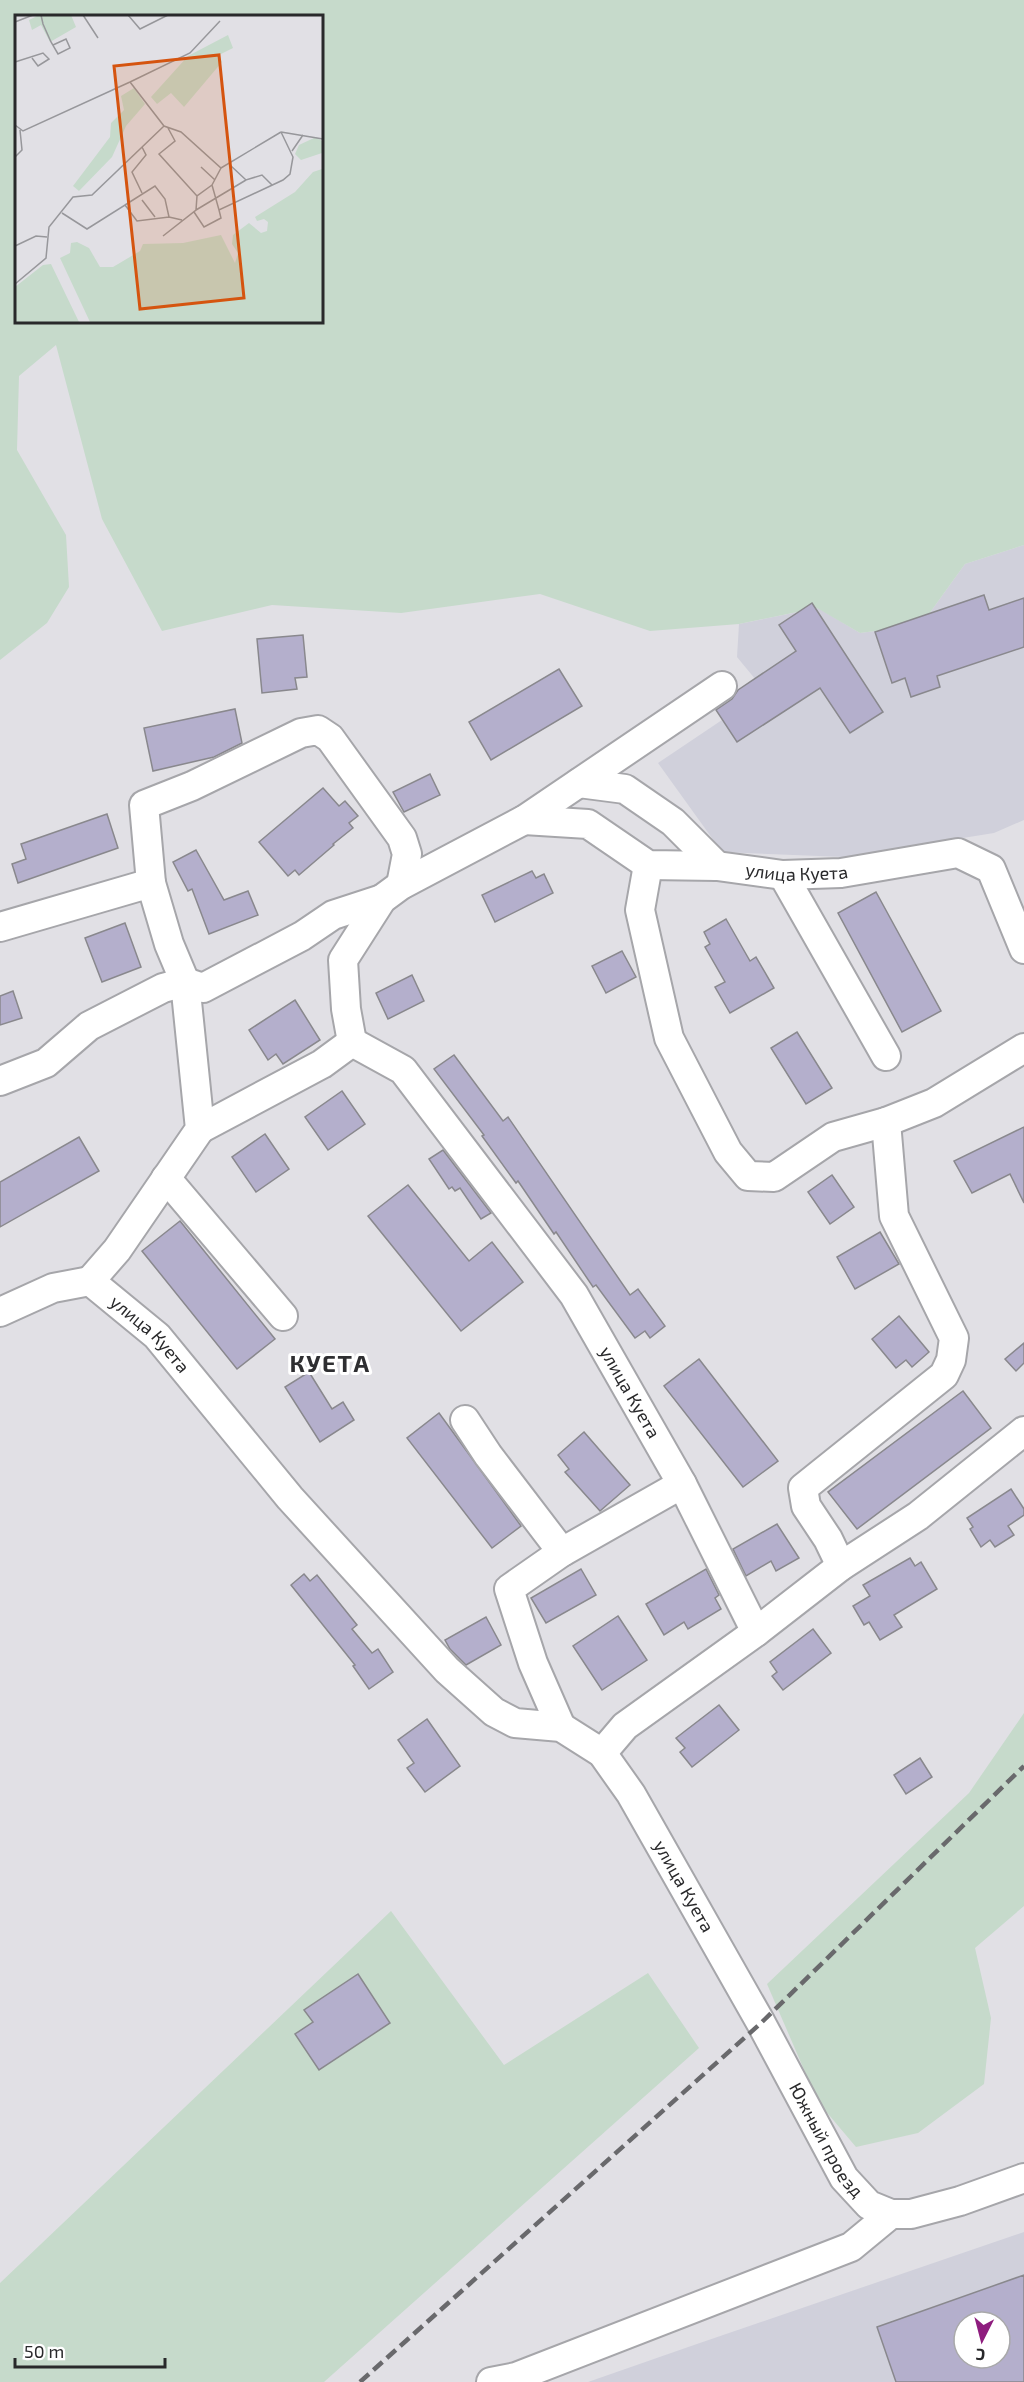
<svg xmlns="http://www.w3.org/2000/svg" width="1024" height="2382" viewBox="0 0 1024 2382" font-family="'Exo 2',sans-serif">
<rect width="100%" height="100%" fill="#e1e0e5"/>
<g fill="#d0d0db" fill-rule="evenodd">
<path d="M1024 545V820L994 833 844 857 722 852 658 763 765 691 737 657 739 624 818 608 860 633 921 625 965 564Z"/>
<path d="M1024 2232V2382H588L694 2345ZM964 2322H1000V2358H964Z"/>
</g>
<g fill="#c6dacb" fill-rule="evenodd">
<path d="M0 0H1024V545L965 564 921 625 860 633 817 608 739 624 650 631 540 594 401 613 272 605 162 631 102 519 56 345 19 376 17 450 66 535 69 587 47 623 0 660ZM16 16H321V321H16Z"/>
<path d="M1024 1713V1906L975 1948 991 2018 984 2084 918 2133 856 2147 818 2102 767 1984 969 1793Z"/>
<path d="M391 1911 504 2065 648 1973 699 2048 324 2382H0V2283Z"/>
</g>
<g fill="#b4afcc" stroke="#89888d" stroke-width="1.5" fill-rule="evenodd">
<path d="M984 595 989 610 1024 598V647L937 676 940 687 911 697 905 678 892 683 875 632Z"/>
<path d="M812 603 883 712 850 733 820 688 737 742 716 710 732 699 738 690 796 651 779 625Z"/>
<path d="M303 635 307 677 295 678 297 689 262 693 257 639Z"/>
<path d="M559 669 582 706 491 760 469 722Z"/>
<path d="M235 709 242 743 214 757 153 771 144 728Z"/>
<path d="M430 774 440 795 404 812 393 792Z"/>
<path d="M323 788 339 806 345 801 358 816 349 823 353 828 333 844 334 845 299 875 295 870 288 876 259 842Z"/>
<path d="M107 814 118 848 18 883 12 864 26 859 21 844Z"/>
<path d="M196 850 224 900 248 891 258 915 209 934 192 889 188 891 173 862Z"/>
<path d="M532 871 536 878 544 874 553 893 495 922 482 895Z"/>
<path d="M876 892 941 1011 902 1032 838 913Z"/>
<path d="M726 919 750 961 756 957 774 988 730 1013 715 987 725 982 705 947 710 944 704 932Z"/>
<path d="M125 923 141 967 102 982 85 938Z"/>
<path d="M622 951 636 977 606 993 592 966Z"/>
<path d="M412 975 424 1001 388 1019 376 993Z"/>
<path d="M13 991 22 1018 0 1025V996Z"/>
<path d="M295 1000 320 1040 283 1064 276 1054 268 1060 249 1030Z"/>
<path d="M797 1032 832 1088 806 1104 771 1048Z"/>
<path d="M454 1055 503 1121 508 1117 630 1295 638 1289 665 1326 650 1338 645 1331 635 1338 596 1285 593 1287 556 1232 554 1234 518 1181 516 1183 482 1136 484 1135 434 1069Z"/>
<path d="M342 1091 365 1124 328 1150 305 1117Z"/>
<path d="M1024 1127V1203L1010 1174 972 1193 954 1161Z"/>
<path d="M265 1134 289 1169 256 1192 232 1157Z"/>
<path d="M79 1137 99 1171 0 1227V1182Z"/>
<path d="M443 1150 491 1213 481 1219 460 1188 455 1191 452 1187 449 1189 429 1159Z"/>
<path d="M832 1175 854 1207 830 1224 808 1192Z"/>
<path d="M408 1185 469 1261 492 1242 523 1282 461 1331 368 1216Z"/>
<path d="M180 1221 275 1339 237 1369 142 1251Z"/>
<path d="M880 1232 899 1264 855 1289 837 1257Z"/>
<path d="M899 1316 929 1352 912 1367 906 1360 896 1368 872 1339Z"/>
<path d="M1024 1343V1363L1016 1371 1005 1359Z"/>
<path d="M699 1359 778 1461 743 1487 664 1386Z"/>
<path d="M309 1372 332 1409 343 1402 354 1420 320 1442 285 1387Z"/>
<path d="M963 1391 991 1428 857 1529 828 1492Z"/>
<path d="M439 1413 521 1526 492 1548 407 1438Z"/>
<path d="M584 1432 630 1485 600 1511 565 1472 569 1469 558 1455Z"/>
<path d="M1011 1489 1024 1509V1515L1008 1526 1014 1535 995 1547 990 1540 981 1547 970 1529 973 1527 967 1518Z"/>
<path d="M777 1524 799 1558 776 1571 771 1561 746 1576 733 1549Z"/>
<path d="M910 1558 915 1566 921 1562 937 1589 894 1615 902 1627 880 1640 869 1622 864 1625 853 1606 870 1596 863 1585Z"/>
<path d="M581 1569 596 1595 546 1623 531 1598Z"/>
<path d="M706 1569 719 1595 715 1598 721 1609 688 1629 684 1622 664 1635 646 1604Z"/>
<path d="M304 1574 310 1581 317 1575 357 1625 352 1629 372 1653 378 1649 393 1672 369 1689 353 1666 355 1665 291 1585Z"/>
<path d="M618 1616 647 1660 602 1690 573 1646Z"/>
<path d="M486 1617 501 1645 466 1665 450 1649 445 1640Z"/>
<path d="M813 1629 831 1653 783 1690 772 1676 777 1672 770 1662Z"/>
<path d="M719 1705 739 1730 692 1767 680 1752 685 1748 676 1738Z"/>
<path d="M427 1719 460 1766 425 1792 407 1768 414 1763 398 1740Z"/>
<path d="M920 1758 932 1777 906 1794 894 1775Z"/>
<path d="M358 1974 390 2023 319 2070 295 2034 313 2022 304 2010Z"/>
<path d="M1024 2275V2382H896L877 2327ZM964 2322H1000V2358H964Z"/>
</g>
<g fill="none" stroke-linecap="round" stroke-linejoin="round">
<g stroke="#a6a6aa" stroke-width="32">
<g id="minor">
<path d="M579 783 625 789 673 822 717 866"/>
<path id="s1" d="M524 820 588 824 648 865 717 866 783 875 841 873 958 853 991 869 1024 949"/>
<path d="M648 865 640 910 669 1038 728 1152 748 1176 774 1177 833 1137 886 1122 934 1103 1024 1048"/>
<path d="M783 875 886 1056"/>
<path d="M151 883 144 805 192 786 301 733 318 730 330 738 402 838 407 854 401 885"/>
<path d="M0 927 151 883 169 944 185 982 200 1129 117 1250 90 1281"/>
<path id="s2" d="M352 1042 403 1070 574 1295 682 1484 562 1552 509 1589 533 1663 561 1727"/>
<path d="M0 1081 46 1063 89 1026 163 988 185 982 203 988 302 936 333 915 382 899"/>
<path d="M200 1129 322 1064 352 1042 346 1009 343 960 382 899 401 885 524 820 722 686"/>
<path d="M166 1178 283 1316"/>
<path id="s3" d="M0 1312 53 1288 90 1281 157 1336 290 1498 447 1670 494 1712 515 1723 561 1727 602 1753 631 1794 761 2023 844 2178 869 2205 891 2214H911L960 2201 1024 2178"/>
<path d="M465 1420 488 1455 562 1552"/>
<path d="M682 1484 756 1632"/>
<path d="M841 1566 828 1539 806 1506 803 1488 944 1375 951 1360 954 1338 894 1216 886 1122"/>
<path d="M602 1753 625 1726 756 1632 841 1566 918 1516 1024 1431"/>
<path d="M491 2382 516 2377 851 2247 891 2214"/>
</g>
</g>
<use href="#minor" stroke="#fff" stroke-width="28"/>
<path stroke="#69696c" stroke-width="4.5" stroke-dasharray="12 6" stroke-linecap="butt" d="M360 2382 761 2023 1024 1766"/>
</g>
<g text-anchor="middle" stroke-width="6" stroke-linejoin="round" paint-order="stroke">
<g font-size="18" fill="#29292b" stroke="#fff">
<text dy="6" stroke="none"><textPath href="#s1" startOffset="286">улица Куета</textPath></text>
<text dy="6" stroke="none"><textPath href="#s3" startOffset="176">улица Куета</textPath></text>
<text dy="6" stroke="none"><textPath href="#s2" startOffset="453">улица Куета</textPath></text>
<text dy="6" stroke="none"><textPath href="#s3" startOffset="963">улица Куета</textPath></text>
<text dy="6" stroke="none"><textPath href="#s3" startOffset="1254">Южный проезд</textPath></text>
</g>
<g font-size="24" font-weight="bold" letter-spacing="1.5" fill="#2e2e31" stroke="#fff">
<text x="330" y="1372">КУЕТА</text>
</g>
</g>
<g transform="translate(15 15)">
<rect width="308" height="308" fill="#e1e0e5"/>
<path d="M24 0H56L61 12 35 27 26 10 17 15 14 5ZM213 20 218 33 204 40 207 47 169 92 156 78 142 89 136 82 173 41ZM119 73 130 89 111 111 97 142 64 176 58 171 95 122 96 108 109 95 106 81ZM301 122 307 126V138L286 145 280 139 284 130ZM307 154V307H75L45 243 55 238 56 228 62 227 74 233 85 252H98L125 236 128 229 168 228 206 220 220 248 223 238 217 229 218 220 234 208 246 218 252 216 253 207 249 204 242 206 240 202 280 177 298 157ZM36 249 64 307H0V272L28 250Z" fill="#c6dacb"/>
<path fill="none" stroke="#97979b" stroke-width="1.5" d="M26 0 28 9 36 27 43 39 55 33 51 24 38 30M68 0 83 23M113 0 125 14 153 0M0 7 18 0M0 47 28 38 34 44 23 51 17 43M115 67 175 38 205 6M0 110 8 116 115 67 149 111 166 117 206 153 266 117M153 113 160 126 144 139 182 181M266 117 308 124M127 132 131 140 117 157 127 178M277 136 288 120M0 142 7 135 5 115M215 150 231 165 247 160 257 170M186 152 200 165M206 153 197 170 204 195 268 165 275 159 278 142 266 117M127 185 140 202M110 190 140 171 150 184 154 202M181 195 231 165M179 197 189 212 206 203 204 195M47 198 72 214 110 190 122 206 154 202 167 205M148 221 181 195 182 181 197 170M0 231 21 221 32 222M0 269 31 243 34 212 58 182 77 180 149 111"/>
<path fill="#d5540f" fill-opacity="0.15" stroke="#d5540f" stroke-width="3" d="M204 40 229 283 125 294 99 51Z"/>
<rect width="308" height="308" fill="none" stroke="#29292b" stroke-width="3"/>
</g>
<g transform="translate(982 2340) rotate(186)"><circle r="28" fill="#ffffff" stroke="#a9a9aa" stroke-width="1.5"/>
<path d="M0-4.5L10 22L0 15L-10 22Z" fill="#8e1d7e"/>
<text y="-9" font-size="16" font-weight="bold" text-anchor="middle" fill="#29292b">С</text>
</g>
<path d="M15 2358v9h150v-9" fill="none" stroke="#29292b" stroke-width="3"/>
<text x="24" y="2358" font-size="18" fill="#29292b" stroke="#ffffff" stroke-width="4.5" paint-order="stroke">50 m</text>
</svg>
